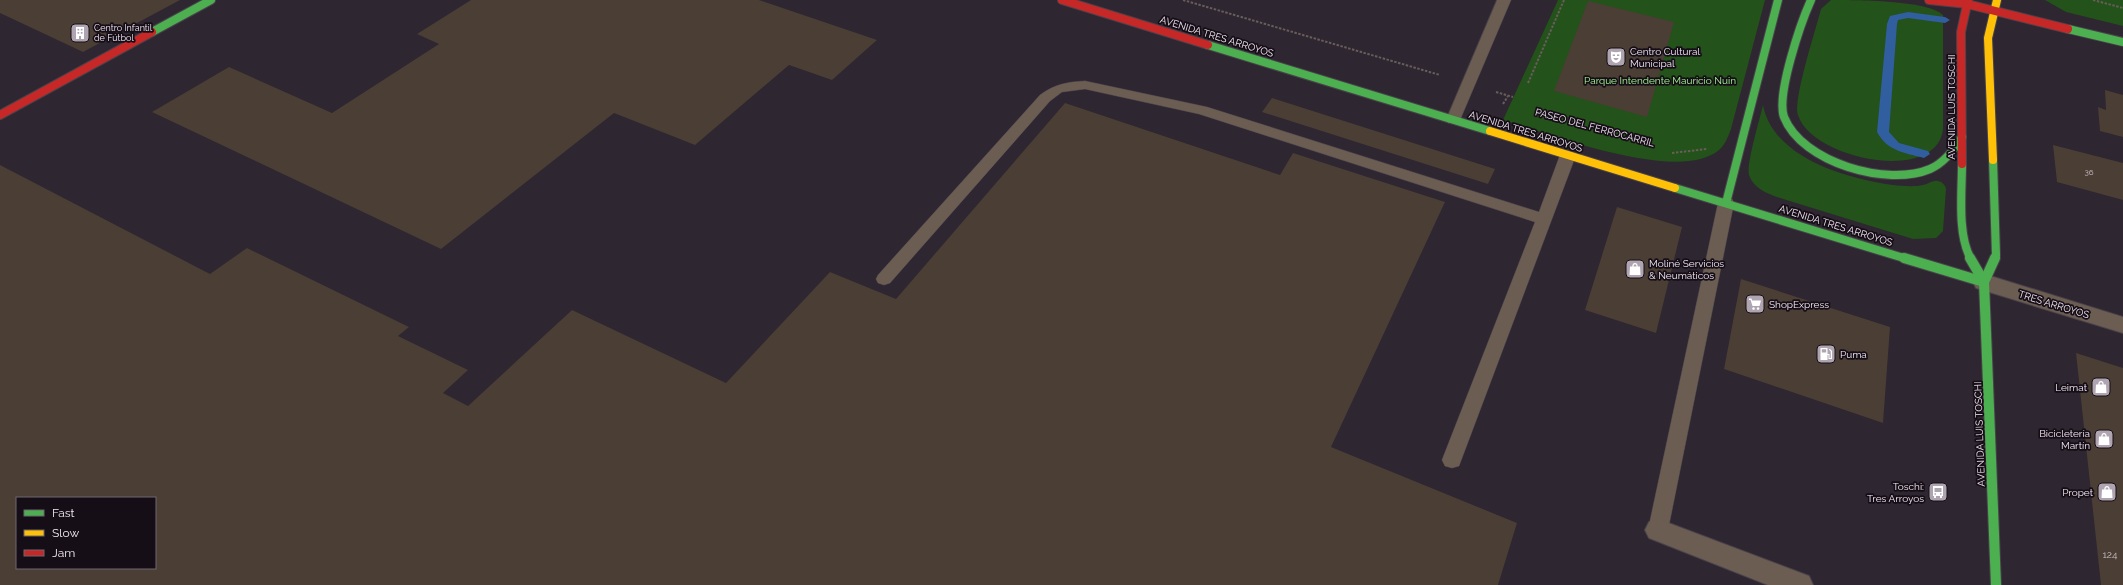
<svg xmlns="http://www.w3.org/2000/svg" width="2123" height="585" viewBox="0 0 2123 585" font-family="Raleway,sans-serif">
<rect width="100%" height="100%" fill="#2e2630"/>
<g fill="#23521a">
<path d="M1558 0H1765L1731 129C1728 137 1725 145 1719 150 1679 184 1549 134 1503 120Z"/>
<path d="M1831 0C1855 0 1928 0 1943 15V129C1937 185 1811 159 1798 115 1793 99 1816 29 1821 9Z"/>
<path d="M2045 0H2123V26L2066 12Z"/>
<path d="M1763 105C1773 158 1847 179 1893 185 1903 186 1914 187 1923 185 1928 184 1933 180 1938 181 1943 182 1945 185 1946 189L1943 231 1936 238 1913 239 1780 198C1768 194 1753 188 1749 175 1746 165 1760 118 1763 105Z"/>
</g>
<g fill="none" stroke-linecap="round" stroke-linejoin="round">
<path fill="#315e9e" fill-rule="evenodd" d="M1908 12 1945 17 1950 20 1945 23 1908 18 1898 20 1897 24 1889 132 1899 143 1928 151 1930 154 1924 158C1905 153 1887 151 1877 132L1887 24 1890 16Z"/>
</g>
<g fill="#4a3e35" fill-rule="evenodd">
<path d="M0 0H180L83 52 0 13Z"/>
<path d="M471 0H759L877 40 832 80 789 65 695 145 614 113 441 249 152 112 229 67 332 113 439 44 417 34Z"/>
<path d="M1588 1 1674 22 1647 117 1554 91Z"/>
<path d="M2105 90 2123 95V137L2100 131 2098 107 2106 110Z"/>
<path d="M1272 98 1495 169 1488 184 1262 112Z"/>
<path d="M1065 103 1280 175 1293 153 1445 202 1331 447 1517 523 1498 585H0V165L210 274 247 248 409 327 398 336 468 370 443 393 468 406 572 310 726 383 830 272 896 299ZM17 498H155V568H17Z"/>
<path d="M2053 145 2123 163V200L2057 182Z"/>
<path d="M1617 207 1682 227 1656 333 1585 310Z"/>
<path d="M1741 279 1890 327 1883 423 1724 369Z"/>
<path d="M2076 353 2123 368V585H2101Z"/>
</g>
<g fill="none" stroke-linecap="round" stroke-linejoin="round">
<g stroke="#49424b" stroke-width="1">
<g id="lane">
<path d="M1497 0H1511L1460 120 1458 123H1448L1446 120Z"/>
<path d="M1085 81 1207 107 1539 212 1560 155 1563 152H1573L1576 155 1459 466 1452 468 1445 466 1442 460 1535 222 1199 114 1085 89 1062 92 1050 101 890 283 884 285 878 283 876 279 878 275 1040 95C1055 84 1067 82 1085 81Z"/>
<path d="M1726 198 1732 199 1734 203 1668 530 1665 536 1658 539 1651 536 1648 530 1718 203 1720 199Z"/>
</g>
</g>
<g stroke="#49424b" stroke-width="2">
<g id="street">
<path d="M1984 274 2123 317V333L1976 288 1973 282 1976 276Z"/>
<path d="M1658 519 1809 576 1813 585H1768L1649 538 1645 530 1649 522Z"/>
</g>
</g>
<g stroke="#49424b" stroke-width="10">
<g id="fast-far1">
<path d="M1811 0C1801 22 1776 95 1784 117 1802 163 1888 187 1930 169 1944 163 1954 150 1962 137"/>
<path d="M2068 29 2123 42"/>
<path d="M152 32 211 0"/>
<path d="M1208 45 1490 131"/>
<path d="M1993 160 1996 255 1994 259"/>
<path d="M1962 164C1962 191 1957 235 1971 259"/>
<path d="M1675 188 1907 259"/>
<path d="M1726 203 1778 0"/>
</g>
</g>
<g stroke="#49424b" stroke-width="12">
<g id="fast">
<path d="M1904 258 1984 282"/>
<path d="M1970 258 1984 282"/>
<path d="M1995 258 1984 282 1996 585"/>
</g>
</g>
<g stroke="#49424b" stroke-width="10">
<g id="slow">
<path d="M1490 131 1675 188"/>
<path d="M1993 160 1988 38 1997 0"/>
</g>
</g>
<g stroke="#49424b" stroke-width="10">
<g id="jam">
<path d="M1062 0 1208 45"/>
<path d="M1929 0 1967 4 2068 29"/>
<path d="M0 115 152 32"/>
<path d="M1962 164 1961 32 1968 0"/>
</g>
</g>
<g stroke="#675d5a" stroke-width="2" stroke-dasharray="2.5 1.5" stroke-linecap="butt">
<path d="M1183 0 1440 75"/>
<path d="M2093 0 2123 8"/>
<path d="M1528 83 1564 0"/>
<path d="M1496 92 1513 97"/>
<path d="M1503 104 1508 96"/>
<path d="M1672 153 1707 149"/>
</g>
<use href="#lane" fill="#6b5d52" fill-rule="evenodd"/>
<use href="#street" fill="#6b5d52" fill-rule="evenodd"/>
<use href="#fast-far1" stroke="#4caf50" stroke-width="8"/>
<use href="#fast" stroke="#4caf50" stroke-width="10"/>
<use href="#slow" stroke="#ffc107" stroke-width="8"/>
<use href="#jam" stroke="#c62828" stroke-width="8"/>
</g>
<defs>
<g id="building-square" transform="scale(1)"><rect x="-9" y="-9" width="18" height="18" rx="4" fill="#afa5b1" stroke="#160e17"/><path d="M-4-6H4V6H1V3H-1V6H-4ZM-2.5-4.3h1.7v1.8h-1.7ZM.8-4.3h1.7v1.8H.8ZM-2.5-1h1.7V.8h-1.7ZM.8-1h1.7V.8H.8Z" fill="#fff"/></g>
<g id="theatre-square" transform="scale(1)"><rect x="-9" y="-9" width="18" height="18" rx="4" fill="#afa5b1" stroke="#160e17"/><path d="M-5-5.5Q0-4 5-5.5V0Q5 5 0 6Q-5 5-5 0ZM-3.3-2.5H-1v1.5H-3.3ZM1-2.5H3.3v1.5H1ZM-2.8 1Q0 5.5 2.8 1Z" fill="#fff"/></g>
<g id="shop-square" transform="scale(1)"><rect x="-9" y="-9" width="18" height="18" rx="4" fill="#afa5b1" stroke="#160e17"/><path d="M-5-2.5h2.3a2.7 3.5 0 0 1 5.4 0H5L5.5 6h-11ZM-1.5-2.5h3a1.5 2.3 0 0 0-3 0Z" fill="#fff"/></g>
<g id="supermarket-square" transform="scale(1)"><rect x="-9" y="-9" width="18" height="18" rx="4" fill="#afa5b1" stroke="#160e17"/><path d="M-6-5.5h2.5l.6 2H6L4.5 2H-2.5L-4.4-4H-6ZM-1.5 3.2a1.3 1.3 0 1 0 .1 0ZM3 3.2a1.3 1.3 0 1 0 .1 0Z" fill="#fff"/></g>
<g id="fuel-square" transform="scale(1)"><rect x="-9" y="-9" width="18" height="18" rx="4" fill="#afa5b1" stroke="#160e17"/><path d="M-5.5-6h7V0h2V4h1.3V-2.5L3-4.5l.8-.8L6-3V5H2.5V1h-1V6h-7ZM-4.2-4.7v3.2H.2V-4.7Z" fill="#fff"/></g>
<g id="bus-square" transform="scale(1)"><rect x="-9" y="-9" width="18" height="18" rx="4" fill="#afa5b1" stroke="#160e17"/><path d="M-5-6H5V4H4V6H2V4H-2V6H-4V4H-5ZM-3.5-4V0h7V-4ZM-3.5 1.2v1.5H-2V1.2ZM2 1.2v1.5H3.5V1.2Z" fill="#fff"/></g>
</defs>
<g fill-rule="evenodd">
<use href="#building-square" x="80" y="33"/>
<use href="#theatre-square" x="1616" y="57"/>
<use href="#shop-square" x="1635" y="269"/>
<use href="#supermarket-square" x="1755" y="304"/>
<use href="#fuel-square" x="1826" y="354"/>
<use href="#shop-square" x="2101" y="387"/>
<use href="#shop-square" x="2104" y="439"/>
<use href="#bus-square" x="1938" y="492"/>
<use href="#shop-square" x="2107" y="492"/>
</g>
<g text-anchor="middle" stroke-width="3.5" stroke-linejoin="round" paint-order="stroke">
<g font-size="8" fill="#cabec6">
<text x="2089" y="175">36</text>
</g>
<g font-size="9" fill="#f4e9f6" stroke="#160e17" text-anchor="start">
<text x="94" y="31">Centro Infantil<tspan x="94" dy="10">de Fútbol</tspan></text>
</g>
<g font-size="10" fill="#f4e9f6" stroke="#160e17">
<text transform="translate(1217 36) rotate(17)" y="4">AVENIDA TRES ARROYOS</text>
<text transform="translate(1951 107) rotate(-90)" y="4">AVENIDA LUIS TOSCHI</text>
<text transform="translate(1595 127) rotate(15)" y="4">PASEO DEL FERROCARRIL</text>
<text transform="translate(1526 131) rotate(17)" y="4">AVENIDA TRES ARROYOS</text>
<text transform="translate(1836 225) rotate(17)" y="4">AVENIDA TRES ARROYOS</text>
<text transform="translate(2054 304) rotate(17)" y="4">TRES ARROYOS</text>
<text transform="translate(1979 434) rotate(-92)" y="4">AVENIDA LUIS TOSCHI</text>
</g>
<g font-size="10" fill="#f4e9f6" stroke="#160e17" text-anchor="start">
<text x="1630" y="55">Centro Cultural<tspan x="1630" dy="12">Municipal</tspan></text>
<text x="1649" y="267">Moliné Servicios<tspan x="1649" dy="12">&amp; Neumáticos</tspan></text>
<text x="1769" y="308">ShopExpress</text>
<text x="1840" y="358">Puma</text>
<text x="2087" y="391" text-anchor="end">Leimat</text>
<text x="2090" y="437" text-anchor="end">Bicicletería<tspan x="2090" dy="12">Martín</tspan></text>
<text x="1924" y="490" text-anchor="end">Toschi:<tspan x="1924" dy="12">Tres Arroyos</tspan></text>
<text x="2093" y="496" text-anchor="end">Propet</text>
</g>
<g font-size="10" fill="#a4f895" stroke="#160e17">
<text x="1660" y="84">Parque Intendente Mauricio Nuin</text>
</g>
<g font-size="10" fill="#cabec6">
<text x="2110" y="558">124</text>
</g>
</g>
<rect x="16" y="497" width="140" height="72" fill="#160e17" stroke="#6f6670"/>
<rect x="24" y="510" width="20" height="6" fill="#4caf50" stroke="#6f6670"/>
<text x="52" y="517" font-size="12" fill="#f4e9f6">Fast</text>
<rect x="24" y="530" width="20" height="6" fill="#ffc107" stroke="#6f6670"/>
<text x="52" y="537" font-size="12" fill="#f4e9f6">Slow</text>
<rect x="24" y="550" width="20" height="6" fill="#c62828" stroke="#6f6670"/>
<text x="52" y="557" font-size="12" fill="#f4e9f6">Jam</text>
</svg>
